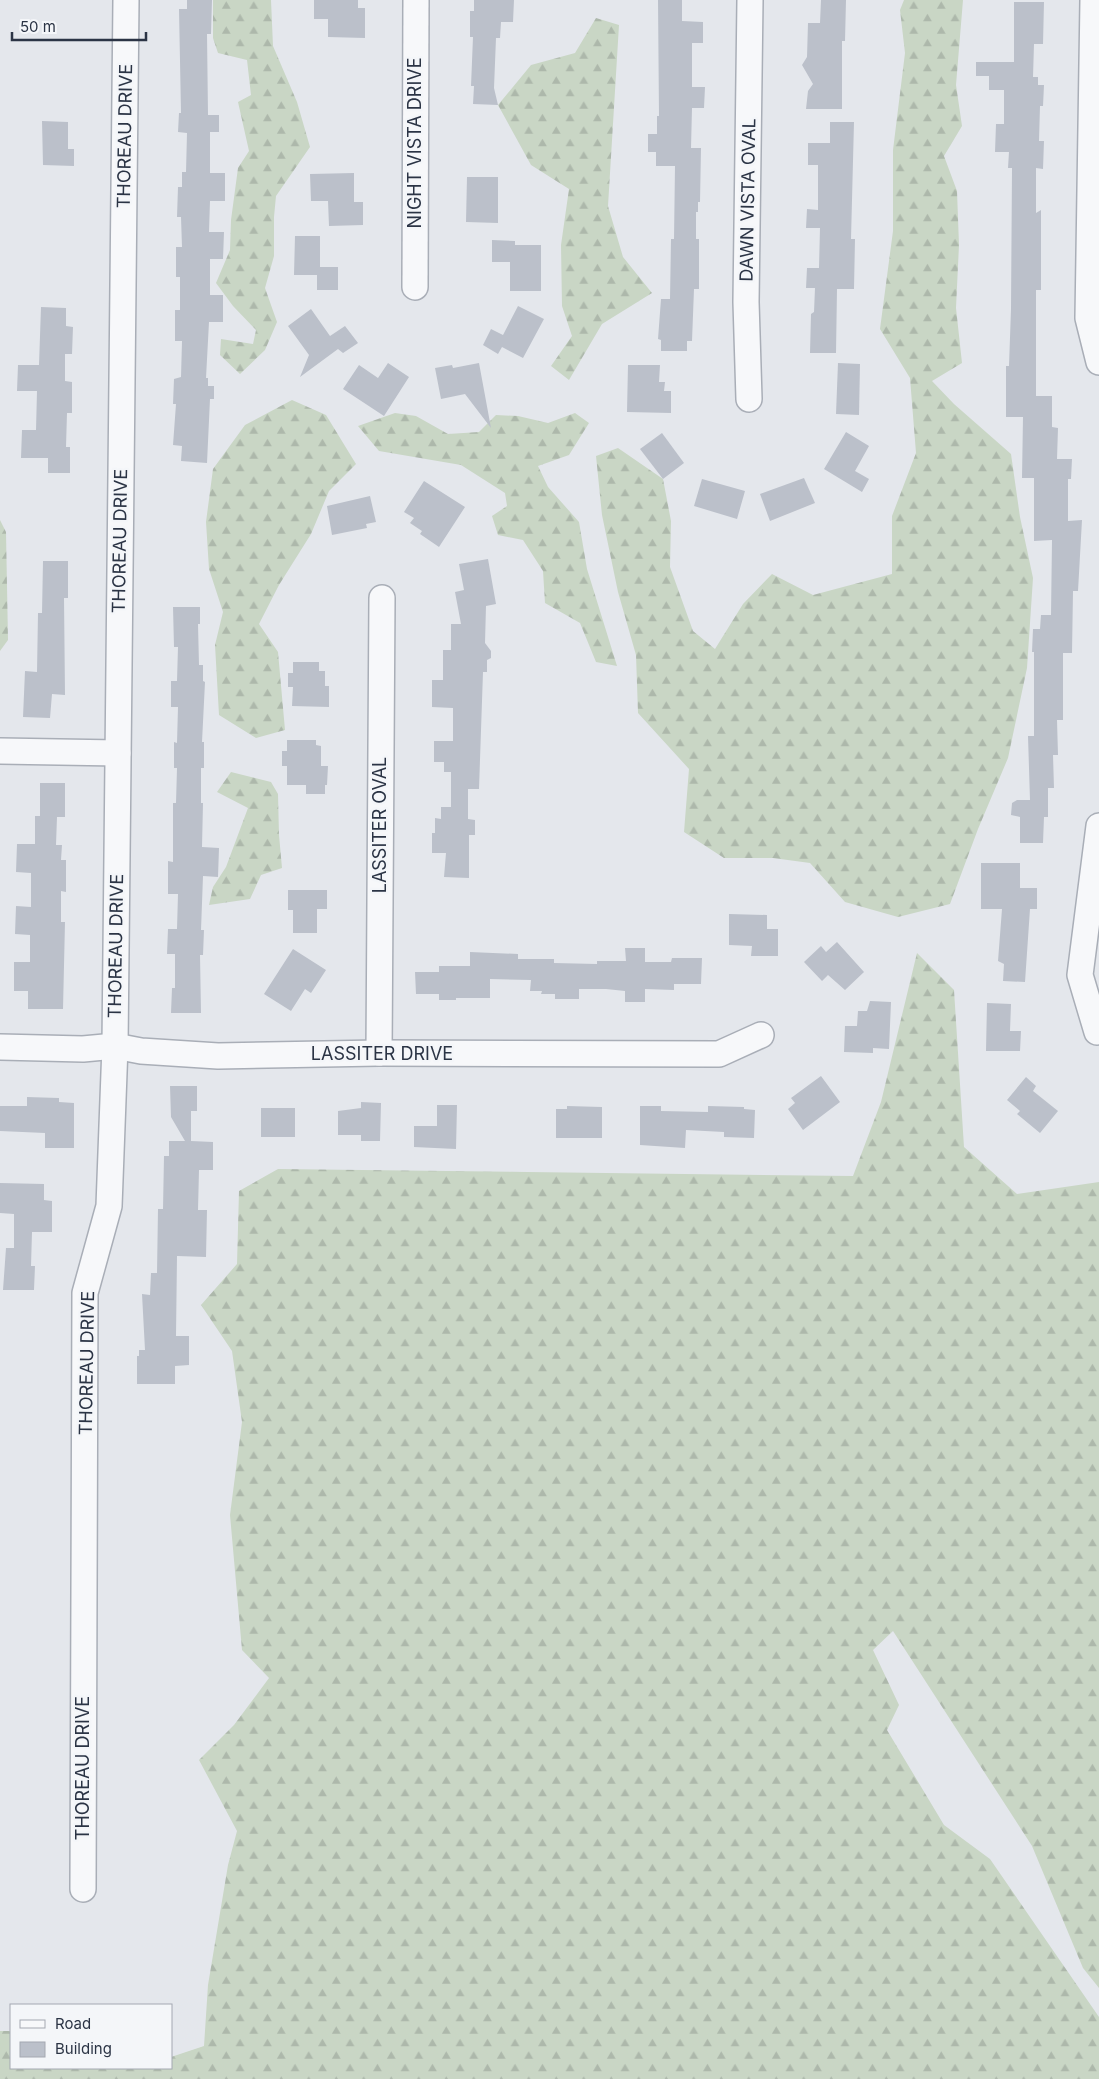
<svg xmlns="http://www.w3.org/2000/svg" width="1099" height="2079" viewBox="0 0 1099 2079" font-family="Inter,sans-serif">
<defs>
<pattern id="forest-firs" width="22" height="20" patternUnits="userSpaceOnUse" patternTransform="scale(1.25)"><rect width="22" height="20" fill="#c9d6c5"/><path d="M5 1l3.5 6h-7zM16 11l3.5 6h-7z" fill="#adb8ab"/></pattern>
</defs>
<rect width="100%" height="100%" fill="#e4e7ec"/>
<g fill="url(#forest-firs)">
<path d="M213 0H271L273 46 297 102 310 147 276 196 274 217V256L265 288 277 322 265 350 240 374 220 355 221 339 253 344 256 330 233 306 216 283 230 250 231 220 238 168 249 151 238 102 251 95 247 60 218 53 213 38Z"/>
<path d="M904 0H963L956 85 962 126 944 156 957 191 959 245 956 308 962 363 932 381 954 404 1011 454 1020 517 1033 578 1027 668 1008 758 978 829 950 904 898 917 845 902 810 863 773 858H724L684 832 689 769 638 713 636 655 618 592 602 515 596 456 618 448 663 479 671 521 670 567 693 631 715 649 743 604 772 574 813 595 892 574V516L916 453 910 378 880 329 893 231V150L905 53 900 10Z"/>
<path d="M596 18 619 25 608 206 623 257 652 293 602 324 569 380 551 366 572 336 562 306 561 245 569 189 531 165 498 105 531 65 575 53Z"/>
<path d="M292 400 326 415 356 464 329 491 311 534 279 585 259 624 278 652 285 730 256 738 219 715 215 645 223 612 209 569 206 522 213 469 245 425Z"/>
<path d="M395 413 416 416 448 434 479 432 496 415 518 416 548 423 575 413 589 423 569 455 538 466 548 487 579 522 587 569 617 666 596 662 580 623 545 603 543 571 523 540 498 535 492 516 507 506 505 493 461 465 379 451 358 426Z"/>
<path d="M0 520 6 532 8 640 0 651Z"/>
<path d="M231 772 271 782 278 794 279 835 282 868 261 875 250 899 209 905 213 887 226 867 248 808 217 792Z"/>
<path d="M917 953 954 990 964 1147 1017 1194 1099 1182V1988L1083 1968 1032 1846 893 1631 873 1650 899 1705 887 1730 944 1825 990 1859 1099 2017V2079H0V2031H11V2068H171V2057L204 2046 208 1985 228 1865 237 1831 199 1760 234 1725 269 1678 242 1650 230 1515 242 1422 232 1351 201 1305 237 1264 239 1191 278 1169 853 1176 881 1102Z"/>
</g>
<g fill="#bbc0ca">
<path d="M187 0H212L211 34H207L208 115H219V132H210V173H225V201H210L209 232H224L223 259H210V295H223V322H209L206 378H208V386H214V399H210L207 463 181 461 182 446 173 445 176 404H173L174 379 181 377 182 341H175V310H180V277H176V247H182L181 217H177L178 187H182V172H186L187 133 178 132 179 113H181L179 9H187Z"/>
<path d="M314 0H358V8H365V38L328 37V19H314Z"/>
<path d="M474 0H514L513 22H501L500 38H496L494 88 498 105 473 104 474 86H471L473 37H470V11H474Z"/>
<path d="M658 0H682V21L703 22V43H692V87H705L704 108H692L691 148H701L700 202H698V212H696V239H699V289H694L692 341H687V351H661V340L658 339 661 299H670L671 239H674L675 166H656V152H648V134H657V116H659Z"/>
<path d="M821 0H846L845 41H842V109H806L808 91 813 84 802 65 807 57 808 23H820Z"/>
<path d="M1014 2H1044L1043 44H1034L1033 77H1038V85H1044L1043 106H1040L1039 141H1044L1043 169 1036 168V213L1041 210V290H1036V396H1052V427L1058 428 1057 459H1072L1071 479H1068V521L1082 520 1078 591H1073L1072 653H1063V720H1057L1058 755H1053L1054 788H1048V817H1044L1043 843H1020V817L1011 815 1012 803 1017 800H1030L1028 736H1034V652H1032L1033 629H1040L1041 615H1051L1052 540 1034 541V478H1022L1023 417H1006V366H1009L1011 309 1012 168H1008L1009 152H995L996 124H1004V90H989V76H976V62H1014Z"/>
<path d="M42 121 68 122V149H74V166L43 165Z"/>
<path d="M830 122H854L851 239H855L854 289H837L836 353H810L811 314 814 312 815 288H806L807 268H819L820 228H806L807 209 818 210V165H808V143H830Z"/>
<path d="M354 173V202H363V225L329 226 328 201H311L310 174Z"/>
<path d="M467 177H498V223L466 222Z"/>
<path d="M295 236H320V267H338V290H317V275H294Z"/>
<path d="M492 240 515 241V245H541V291H510V262H492Z"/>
<path d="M518 306 544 319 523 358 502 347 498 354 483 345 491 329 503 335Z"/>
<path d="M41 307 66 308V326L73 327 72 354H65V381L72 382V413H67L66 447H70V473H48V458H21L22 430H36L37 391H17L18 365H39Z"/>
<path d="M311 309 330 336 345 326 358 343 343 353 338 349 300 377 309 355 288 326Z"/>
<path d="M388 363 409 377 384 416 343 389 359 365 378 378Z"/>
<path d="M479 363 491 428 465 394 441 399 435 368 452 365 453 368Z"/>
<path d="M838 363 860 364 859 415 836 414Z"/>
<path d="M628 365H660L659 382H665L664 391H671V413L627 412Z"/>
<path d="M846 432 869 446 855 471 869 479 862 492 824 469Z"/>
<path d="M662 433 684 463 663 479 640 449Z"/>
<path d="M804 478 815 503 770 521 760 494Z"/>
<path d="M702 479 745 491 737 519 694 506Z"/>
<path d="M424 481 465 507 439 547 420 534 422 531 410 523 414 518 404 512Z"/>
<path d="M370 496 376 522 366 524 367 528 332 535 327 506Z"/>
<path d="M488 559 496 604 486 606 485 643 491 651V658L487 660V672H483L479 789H468V819L475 820V835H469V878L444 877 446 853H432V833H435V818L441 819V807H451V772H444V762H434V741H453V708L432 707V680H443V650H451V624H461L455 592 464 590 459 564Z"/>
<path d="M43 561H68V598H64L65 695 52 694 50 718 23 717 25 671 37 672 38 613H42Z"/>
<path d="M173 607H200V624H198L199 665H203V681L205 682 202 742H204V768H201V803H203L202 847 219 848 218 877 203 876 201 930H204L203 955H200L201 1013H171L172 988H175V954H167L168 929H177L178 894H168V861L173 862V803H176L177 768H174V742L177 743 178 707H171V681H177L178 647H174Z"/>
<path d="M293 662H319V671H325V686H329V707L292 706 293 687H288V673H293Z"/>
<path d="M287 740H316V745L321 746V766H328L327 785H325V794H306V785H287V766H282V751H287Z"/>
<path d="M40 783H65V817H57L56 845H62L61 860H66V892L61 891V922H65L63 1009H28V991H14V962H30V935L15 934 16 906 31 907V873L16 872 17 844H35V816H40Z"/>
<path d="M981 863H1020V888H1037V909H1030L1025 982 1003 981 1004 964 998 961 1002 909H981Z"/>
<path d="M288 890H327V909H317V933H293V910H288Z"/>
<path d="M729 914 767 915V929H778V956H751L752 946 729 945Z"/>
<path d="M837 942 864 972 845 990 828 975 822 981 804 962 821 946 826 952Z"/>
<path d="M625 948H645V962H671L672 958H702L701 984H674V990L645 989V1002H625V991L606 989H579V999H555V994H541L542 991H530L531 980 490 979V998H456V1000H439V994H416L415 972H439V966H470V952L518 954V959H554V963L597 964V961H626Z"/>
<path d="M293 949 326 970 311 993 305 989 291 1011 264 994Z"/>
<path d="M870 1001 891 1002 889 1049 873 1048V1053L844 1052 845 1026H857L858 1011H867Z"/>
<path d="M987 1003 1011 1004 1010 1031H1021L1020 1051H986Z"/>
<path d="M821 1076 840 1102 803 1130 788 1109 795 1103 791 1098Z"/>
<path d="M1026 1077 1036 1086 1033 1091 1058 1111 1040 1133 1017 1114 1020 1111 1007 1100Z"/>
<path d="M170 1086H197V1111H191V1141L213 1142V1170H199L198 1210H207L206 1257 177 1256 176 1336H189V1365L175 1366V1384H137V1356H139V1350H145L142 1294 150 1295 151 1273H157L158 1209H163L164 1156H169V1141H185L171 1117Z"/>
<path d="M27 1097 59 1098V1102L74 1103V1148H45V1133L0 1131V1106H27Z"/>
<path d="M361 1102 381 1103 380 1141H361V1135H338V1111L361 1108Z"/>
<path d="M437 1105H457L456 1149 414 1147V1126H437Z"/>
<path d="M567 1106 602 1107V1138H556V1109H567Z"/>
<path d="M640 1106H661V1111L708 1112V1106L744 1107V1109L755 1110 754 1138 724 1137V1132L686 1130 685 1148 640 1145Z"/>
<rect x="261" y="1108" width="34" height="29"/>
<path d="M0 1183 44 1184V1200L52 1201V1232H32L31 1266H35L34 1290H3L6 1248H14V1214L0 1213Z"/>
</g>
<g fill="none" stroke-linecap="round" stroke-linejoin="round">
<g stroke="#a9aeb7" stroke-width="28">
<g id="minor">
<path d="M1093 0 1088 318 1099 362"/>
<path d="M415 287 416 0"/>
<path d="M749 399 746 302 750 0"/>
<path d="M0 751 118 753"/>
<path d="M1097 1032 1080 975 1099 826"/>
<path d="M0 1047 83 1049 115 1046 141 1051 218 1056 379 1053 719 1054 761 1035"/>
<path d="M379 1053 382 598"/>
<path d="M83 1889 85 1293 109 1206 115 1046 126 0"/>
</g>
</g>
<use href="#minor" stroke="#f7f8fa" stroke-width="25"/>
</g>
<g text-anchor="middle" stroke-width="5" stroke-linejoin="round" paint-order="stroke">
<g font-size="18" fill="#2b3445" stroke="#f4f6f9">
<text transform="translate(125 136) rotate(-89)" y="6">THOREAU DRIVE</text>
<text transform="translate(415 143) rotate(-90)" y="6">NIGHT VISTA DRIVE</text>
<text transform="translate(748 200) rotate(-89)" y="6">DAWN VISTA OVAL</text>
<text transform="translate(120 541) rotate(-89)" y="6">THOREAU DRIVE</text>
<text transform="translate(380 825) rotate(-90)" y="6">LASSITER OVAL</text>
<text transform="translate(116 946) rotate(-89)" y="6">THOREAU DRIVE</text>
<text x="382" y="1060">LASSITER DRIVE</text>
<text transform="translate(87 1363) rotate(-89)" y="6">THOREAU DRIVE</text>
<text transform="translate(83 1768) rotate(-90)" y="6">THOREAU DRIVE</text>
</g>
</g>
<rect x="10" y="2004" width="162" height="65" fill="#f4f6f9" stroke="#a4a8b1"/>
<rect x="20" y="2020" width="25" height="8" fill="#f7f8fa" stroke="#a4a8b1"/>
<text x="55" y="2029" font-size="15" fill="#2b3445">Road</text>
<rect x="20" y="2042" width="25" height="15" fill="#bbc0ca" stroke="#a4a8b1"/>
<text x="55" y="2054" font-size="15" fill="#2b3445">Building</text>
<path d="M12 32v8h134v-8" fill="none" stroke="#2b3445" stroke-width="2.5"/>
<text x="20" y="32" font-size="15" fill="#2b3445" stroke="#f4f6f9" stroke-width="4" paint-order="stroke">50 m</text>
</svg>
